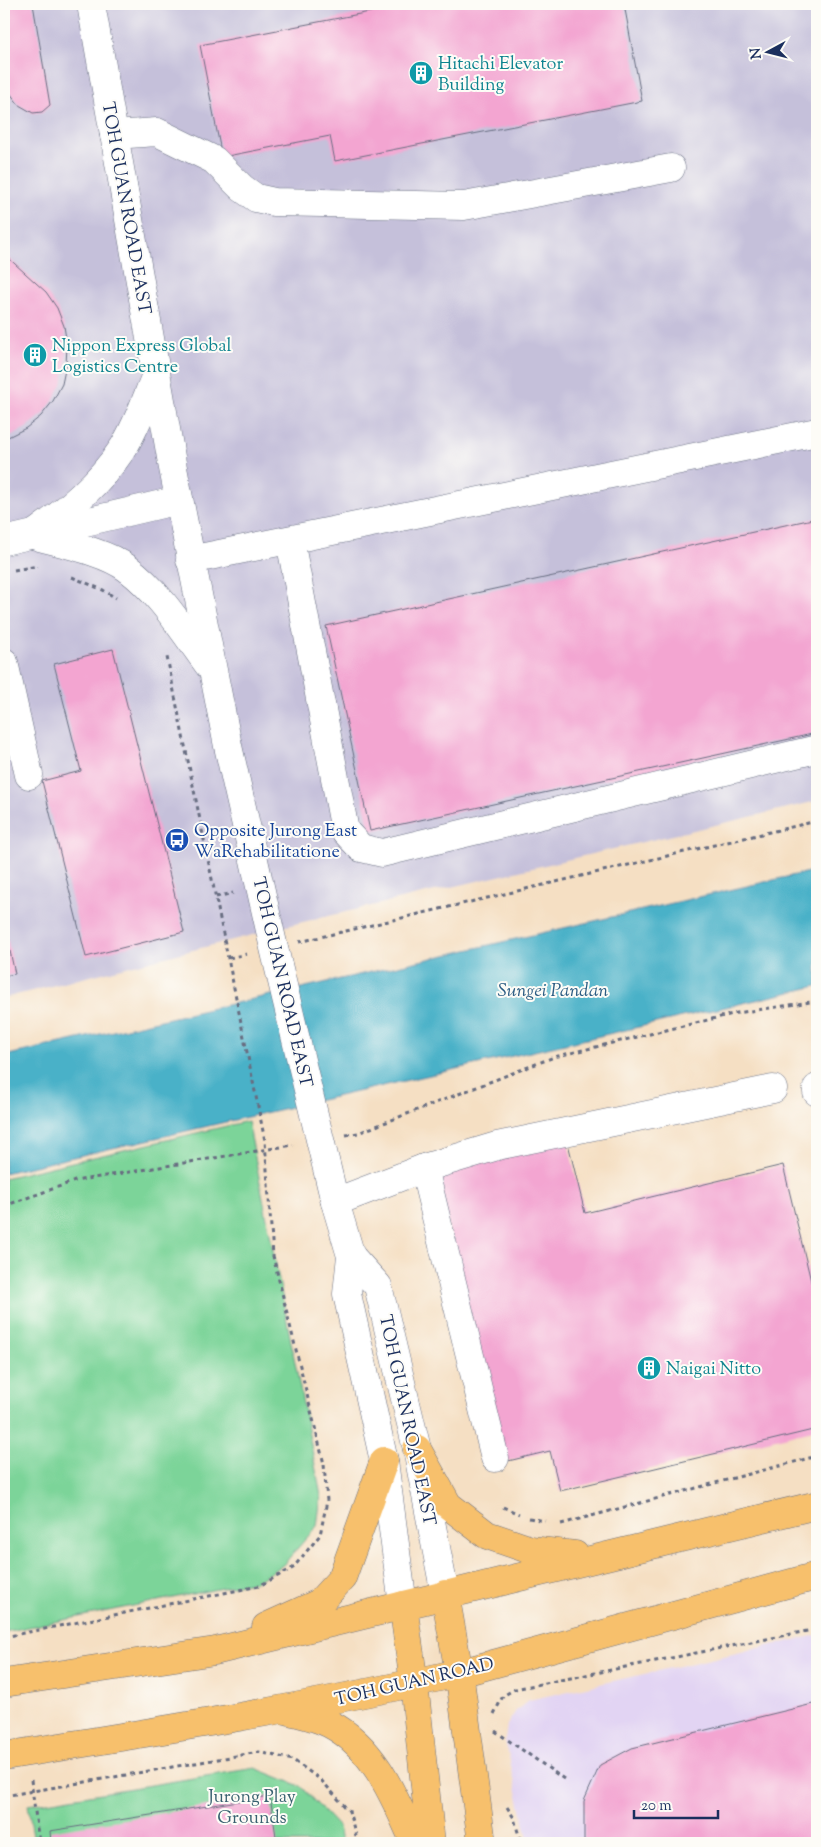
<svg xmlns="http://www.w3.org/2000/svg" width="821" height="1847" viewBox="0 0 821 1847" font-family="'Sorts Mill Goudy',serif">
<rect width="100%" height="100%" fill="#fdfcf7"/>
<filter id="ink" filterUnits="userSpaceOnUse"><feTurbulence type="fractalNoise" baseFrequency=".02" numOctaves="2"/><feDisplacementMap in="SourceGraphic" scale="10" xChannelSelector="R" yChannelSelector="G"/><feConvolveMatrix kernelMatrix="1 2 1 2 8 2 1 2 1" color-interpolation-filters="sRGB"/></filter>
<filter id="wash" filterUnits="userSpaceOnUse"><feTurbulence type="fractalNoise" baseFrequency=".0096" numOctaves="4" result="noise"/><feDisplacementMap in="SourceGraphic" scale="20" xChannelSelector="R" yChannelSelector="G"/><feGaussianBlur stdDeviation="1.12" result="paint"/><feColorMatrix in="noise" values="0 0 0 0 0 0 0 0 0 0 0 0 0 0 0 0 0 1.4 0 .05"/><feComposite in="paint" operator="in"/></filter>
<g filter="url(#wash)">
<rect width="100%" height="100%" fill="#f5dfc3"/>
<path fill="#e2d4f3" d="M817 1635V1843H529L505 1740 507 1725 516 1711 529 1700Z"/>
<path fill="#c5c0da" d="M4 4H817V801L303 922 4 998Z"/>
<g fill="#7cd499" stroke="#4c827c">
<path d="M248 1121 321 1496 317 1526 283 1565 257 1581 4 1632V1178Z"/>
<path d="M255 1768 300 1786 338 1826 341 1843H34L28 1805Z"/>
</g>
<path fill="#4ab1c8" stroke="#327093" d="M817 870V986L4 1173V1056Z"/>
<g id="blocks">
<g fill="#f3a5d1">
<path d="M4 4H33L50 105 42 112 33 113 19 105 4 85Z"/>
<path d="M411 4H624L642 101 335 161 330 136 222 157 200 45Z"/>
<path d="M4 254 46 292 57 308 64 326 67 345 66 365 62 384 53 401 41 416 26 428 4 439Z"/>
<path d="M817 518V733L370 831 326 626Z"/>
<path d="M113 649 184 932 86 957 42 781 81 771 54 664Z"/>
<path d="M5 928 15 974 4 976V929Z"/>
<path d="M566 1135 585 1213 783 1165 817 1306V1429L560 1491 550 1451 504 1462 434 1167Z"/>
<path d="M817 1703V1843H584V1801L600 1765 632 1748Z"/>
<path d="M270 1796 277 1843H51L50 1831Z"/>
</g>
</g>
</g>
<g filter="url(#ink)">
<use href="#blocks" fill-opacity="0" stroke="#676d81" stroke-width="1"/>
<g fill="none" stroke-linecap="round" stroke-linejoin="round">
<g stroke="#676d81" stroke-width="29">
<g id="minor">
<path d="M91 4 172 463 228 746 274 948 335 1202 351 1256 347 1294 384 1461 403 1605"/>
<path d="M114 135 157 132 214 160 242 188 256 198 274 202 464 206 671 168"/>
<path d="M33 535C60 543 104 551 127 568 161 593 185 634 210 667"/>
<path d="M33 535C67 510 99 484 123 448 137 426 146 399 156 375"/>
<path d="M290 540 345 831 361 848 382 853 817 749"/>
<path d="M4 541 179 500"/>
<path d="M190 560 817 432"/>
<path d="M4 662 29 775"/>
<path d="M817 1088V1092"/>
<path d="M424 1168 495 1458"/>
<path d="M335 1202 424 1168 497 1146 773 1089"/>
<path d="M351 1256 378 1286 417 1449 445 1594"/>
</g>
</g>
<g stroke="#676d81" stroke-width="29">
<g id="major">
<path d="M417 1449 448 1505 487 1535 531 1550 575 1555"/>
<path d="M445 1594 459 1672 482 1843"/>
<path d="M403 1605 414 1683 431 1843"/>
<path d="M266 1627 319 1603 342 1578 384 1461"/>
<path d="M4 1683 215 1651 817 1505"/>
<path d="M286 1710C300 1714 317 1717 330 1724 376 1748 395 1799 415 1843"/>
<path d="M4 1756C160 1731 317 1706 471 1670L817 1576"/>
</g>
</g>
<g stroke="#676d81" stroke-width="3" stroke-dasharray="4 4" stroke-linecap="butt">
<path d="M14 570 38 566"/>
<path d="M72 577 103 590 116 598"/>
<path d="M216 897 233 893"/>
<path d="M299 942 817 821"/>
<path d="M229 958 247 954"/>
<path d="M346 1135 358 1133 554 1057 737 1013 817 1001"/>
<path d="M4 1206 75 1181 293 1145"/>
<path d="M503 1507 519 1514"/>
<path d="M529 1518 545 1521"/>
<path d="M561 1524 817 1456"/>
<path d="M4 1637 259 1586 293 1568 320 1535 327 1501 324 1464 273 1256 265 1141 167 657"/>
<path d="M494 1714 503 1696 515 1689 817 1629"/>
<path d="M495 1731 564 1779"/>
<path d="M31 1780 39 1843"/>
<path d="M4 1796 259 1752 293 1760 321 1780 349 1811 358 1843"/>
<path d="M507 1807 514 1818 521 1843"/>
</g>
<use href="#minor" stroke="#fff" stroke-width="28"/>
<use href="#major" stroke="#f7c06c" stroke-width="28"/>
</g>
</g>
<defs>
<g id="building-disc" transform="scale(1.25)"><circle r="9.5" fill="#0f9aa8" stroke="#fdfcf7"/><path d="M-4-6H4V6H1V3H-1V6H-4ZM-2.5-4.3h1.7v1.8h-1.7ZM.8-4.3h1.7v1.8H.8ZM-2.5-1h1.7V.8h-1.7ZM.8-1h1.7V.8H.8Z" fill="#fff"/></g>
<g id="bus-disc" transform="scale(1.25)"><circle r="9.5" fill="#1a4fb4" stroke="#fdfcf7"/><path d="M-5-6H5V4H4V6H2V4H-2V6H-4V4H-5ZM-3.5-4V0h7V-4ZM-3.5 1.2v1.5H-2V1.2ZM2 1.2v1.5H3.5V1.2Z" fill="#fff"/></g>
</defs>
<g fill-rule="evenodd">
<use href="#building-disc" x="421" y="73"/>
<use href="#building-disc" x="35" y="355"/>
<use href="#bus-disc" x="177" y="840"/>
<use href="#building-disc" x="649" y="1368"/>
</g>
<g text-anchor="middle" stroke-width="4" stroke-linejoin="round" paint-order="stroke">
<g font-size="18" fill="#0d838f" stroke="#fdfcf7" text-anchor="start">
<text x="438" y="69">Hitachi Elevator<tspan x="438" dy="21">Building</tspan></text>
<text x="52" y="351">Nippon Express Global<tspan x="52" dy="21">Logistics Centre</tspan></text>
<text x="666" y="1374">Naigai Nitto</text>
</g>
<g font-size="18" fill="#1b2f5e" stroke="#fdfcf7">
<text transform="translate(127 208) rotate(80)" y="6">TOH GUAN ROAD EAST</text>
<text transform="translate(283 982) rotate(77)" y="6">TOH GUAN ROAD EAST</text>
<text transform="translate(408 1420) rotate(78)" y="6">TOH GUAN ROAD EAST</text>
<text transform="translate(414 1681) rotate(-13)" y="6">TOH GUAN ROAD</text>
</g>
<g font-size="18" fill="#164399" stroke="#fdfcf7" text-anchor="start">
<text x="194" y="836">Opposite Jurong East<tspan x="194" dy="21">WaRehabilitatione</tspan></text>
</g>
<g font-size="18" fill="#386170" stroke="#fdfcf7">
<text x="252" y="1802">Jurong Play<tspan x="252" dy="21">Grounds</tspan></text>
</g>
<g font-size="19" font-style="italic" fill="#2b5c83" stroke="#fdfcf7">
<text x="553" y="996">Sungei Pandan</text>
</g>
</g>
<rect width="821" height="1847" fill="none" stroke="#fdfcf7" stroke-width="20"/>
<g transform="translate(768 52) rotate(263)" stroke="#fdfcf7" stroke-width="4" paint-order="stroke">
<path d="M0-4L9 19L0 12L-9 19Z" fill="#1b2f5e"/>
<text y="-8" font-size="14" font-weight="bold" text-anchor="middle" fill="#1b2f5e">N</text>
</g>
<path d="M634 1810v8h84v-8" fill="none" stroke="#1b2f5e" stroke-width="2.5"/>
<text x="641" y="1810" font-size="15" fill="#1b2f5e" stroke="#fdfcf7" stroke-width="4" paint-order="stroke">20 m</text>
</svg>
